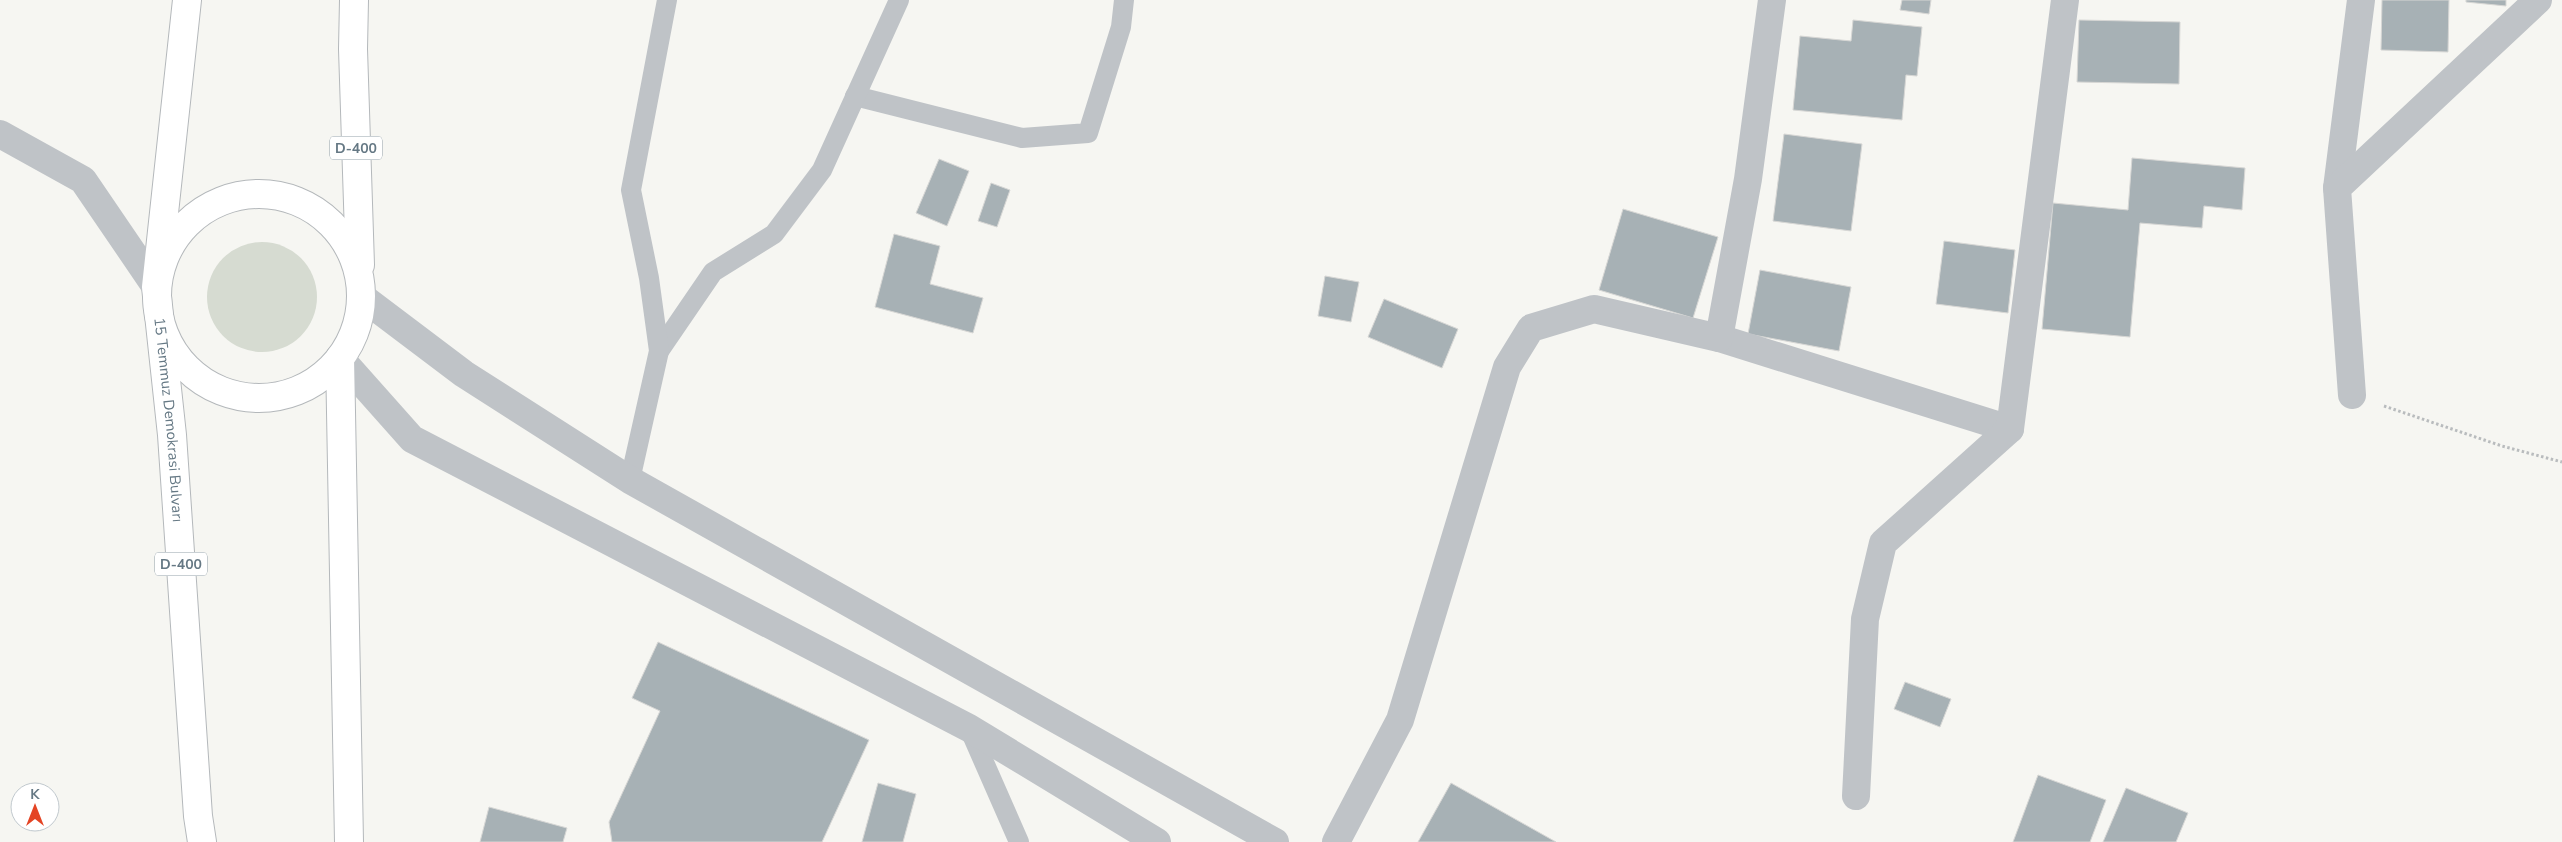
<svg xmlns="http://www.w3.org/2000/svg" width="2562" height="842" viewBox="0 0 2562 842" font-family="'Nunito Sans',sans-serif">
<rect width="100%" height="100%" fill="#f6f6f2"/>
<circle fill="#d6dbd1" cx="262" cy="297" r="55"/>
<g fill="#a7b1b5" stroke="#d7d7d5">
<path d="M1902 0H1931L1929 14 1900 10Z"/>
<path d="M2382 0H2449L2448 52 2381 50Z"/>
<path d="M2466 0H2506V6L2466 2Z"/>
<path d="M1853 20 1922 27 1917 76 1906 75 1902 120 1793 110 1800 36 1851 41Z"/>
<path d="M2079 20 2180 22 2179 84 2077 82Z"/>
<path d="M1784 134 1862 144 1851 231 1773 221Z"/>
<path d="M2132 158 2245 168 2242 210 2204 206 2202 228 2140 223 2130 337 2042 329 2053 203 2128 210Z"/>
<path d="M939 159 969 171 947 226 916 213Z"/>
<path d="M991 183 1010 190 997 227 978 221Z"/>
<path d="M1623 209 1718 237 1693 318 1599 290Z"/>
<path d="M894 234 940 246 930 284 983 298 973 333 875 307Z"/>
<path d="M1944 241 2015 250 2008 313 1936 304Z"/>
<path d="M1760 270 1851 287 1839 351 1748 334Z"/>
<path d="M1325 276 1359 282 1351 322 1318 316Z"/>
<path d="M1384 299 1458 329 1442 368 1368 337Z"/>
<path d="M658 642 869 740 822 842H612L609 822 660 711 632 698Z"/>
<path d="M1905 682 1951 699 1940 727 1894 709Z"/>
<path d="M2038 775 2106 800 2090 842H2013Z"/>
<path d="M878 783 916 794 903 842H862Z"/>
<path d="M1451 783 1556 842H1418Z"/>
<path d="M2126 788 2188 813 2176 842H2103Z"/>
<path d="M489 807 567 828 563 842H480Z"/>
</g>
<g fill="none" stroke-linecap="round" stroke-linejoin="round">
<g stroke="#b4b8bb" stroke-width="30">
<g id="trunk">
<path id="s1" d="M187 0 156 287 172 435 198 816 202 842"/>
<path d="M354 0 353 49 360 265"/>
<circle cx="259" cy="296" r="102"/>
<path d="M340 358 349 842"/>
</g>
</g>
<path stroke="#b9bcbe" stroke-width="3" stroke-dasharray="2.5 2.5" stroke-linecap="butt" d="M2384 406 2502 446 2562 462"/>
<g stroke="#bfc3c7" stroke-width="20">
<path d="M855 96 1022 138 1088 133 1121 27 1124 0"/>
<path d="M659 351 713 272 774 234 822 170 899 0"/>
<path d="M630 480 659 351 649 278 631 190 667 0"/>
<path d="M969 728 1019 842"/>
</g>
<g stroke="#bfc3c7" stroke-width="28">
<path d="M2337 188 2361 0"/>
<path d="M1719 338 2010 429"/>
<path d="M2352 395 2337 188 2538 0"/>
<path d="M1856 796 1865 619 1883 543 2010 429 2065 0"/>
<path d="M1336 842 1400 720 1507 367 1531 328 1594 309 1719 338 1748 179 1772 0"/>
</g>
<g stroke="#bfc3c7" stroke-width="28">
<path d="M0 134 83 180 156 287"/>
<path d="M362 297 464 374 630 480 1275 842"/>
<path d="M340 358 412 439 969 728 1157 842"/>
</g>
<use href="#trunk" stroke="#fff" stroke-width="28"/>
</g>
<g text-anchor="middle" stroke-width="5" stroke-linejoin="round" paint-order="stroke">
<g fill="#fff" stroke="#93a0a9" stroke-width="1">
<rect x="330" y="136.5" width="52" height="23" rx="4"/>
<rect x="155" y="552.5" width="52" height="23" rx="4"/>
</g>
<g font-size="14" font-weight="bold" fill="#657884">
<text x="356" y="153">D-400</text>
<text x="181" y="569">D-400</text>
</g>
<g font-size="15" fill="#657884" stroke="#fff">
<text dy="5" stroke="none"><textPath href="#s1" startOffset="422">15 Temmuz Demokrasi Bulvarı</textPath></text>
</g>
</g>
<g transform="translate(35 807)"><circle r="24" fill="#ffffff" stroke="#c1c9ce"/>
<path d="M0-4L9 19L0 12L-9 19Z" fill="#e44424"/>
<text y="-8" font-size="14" font-weight="bold" text-anchor="middle" fill="#657884">K</text>
</g>
</svg>
